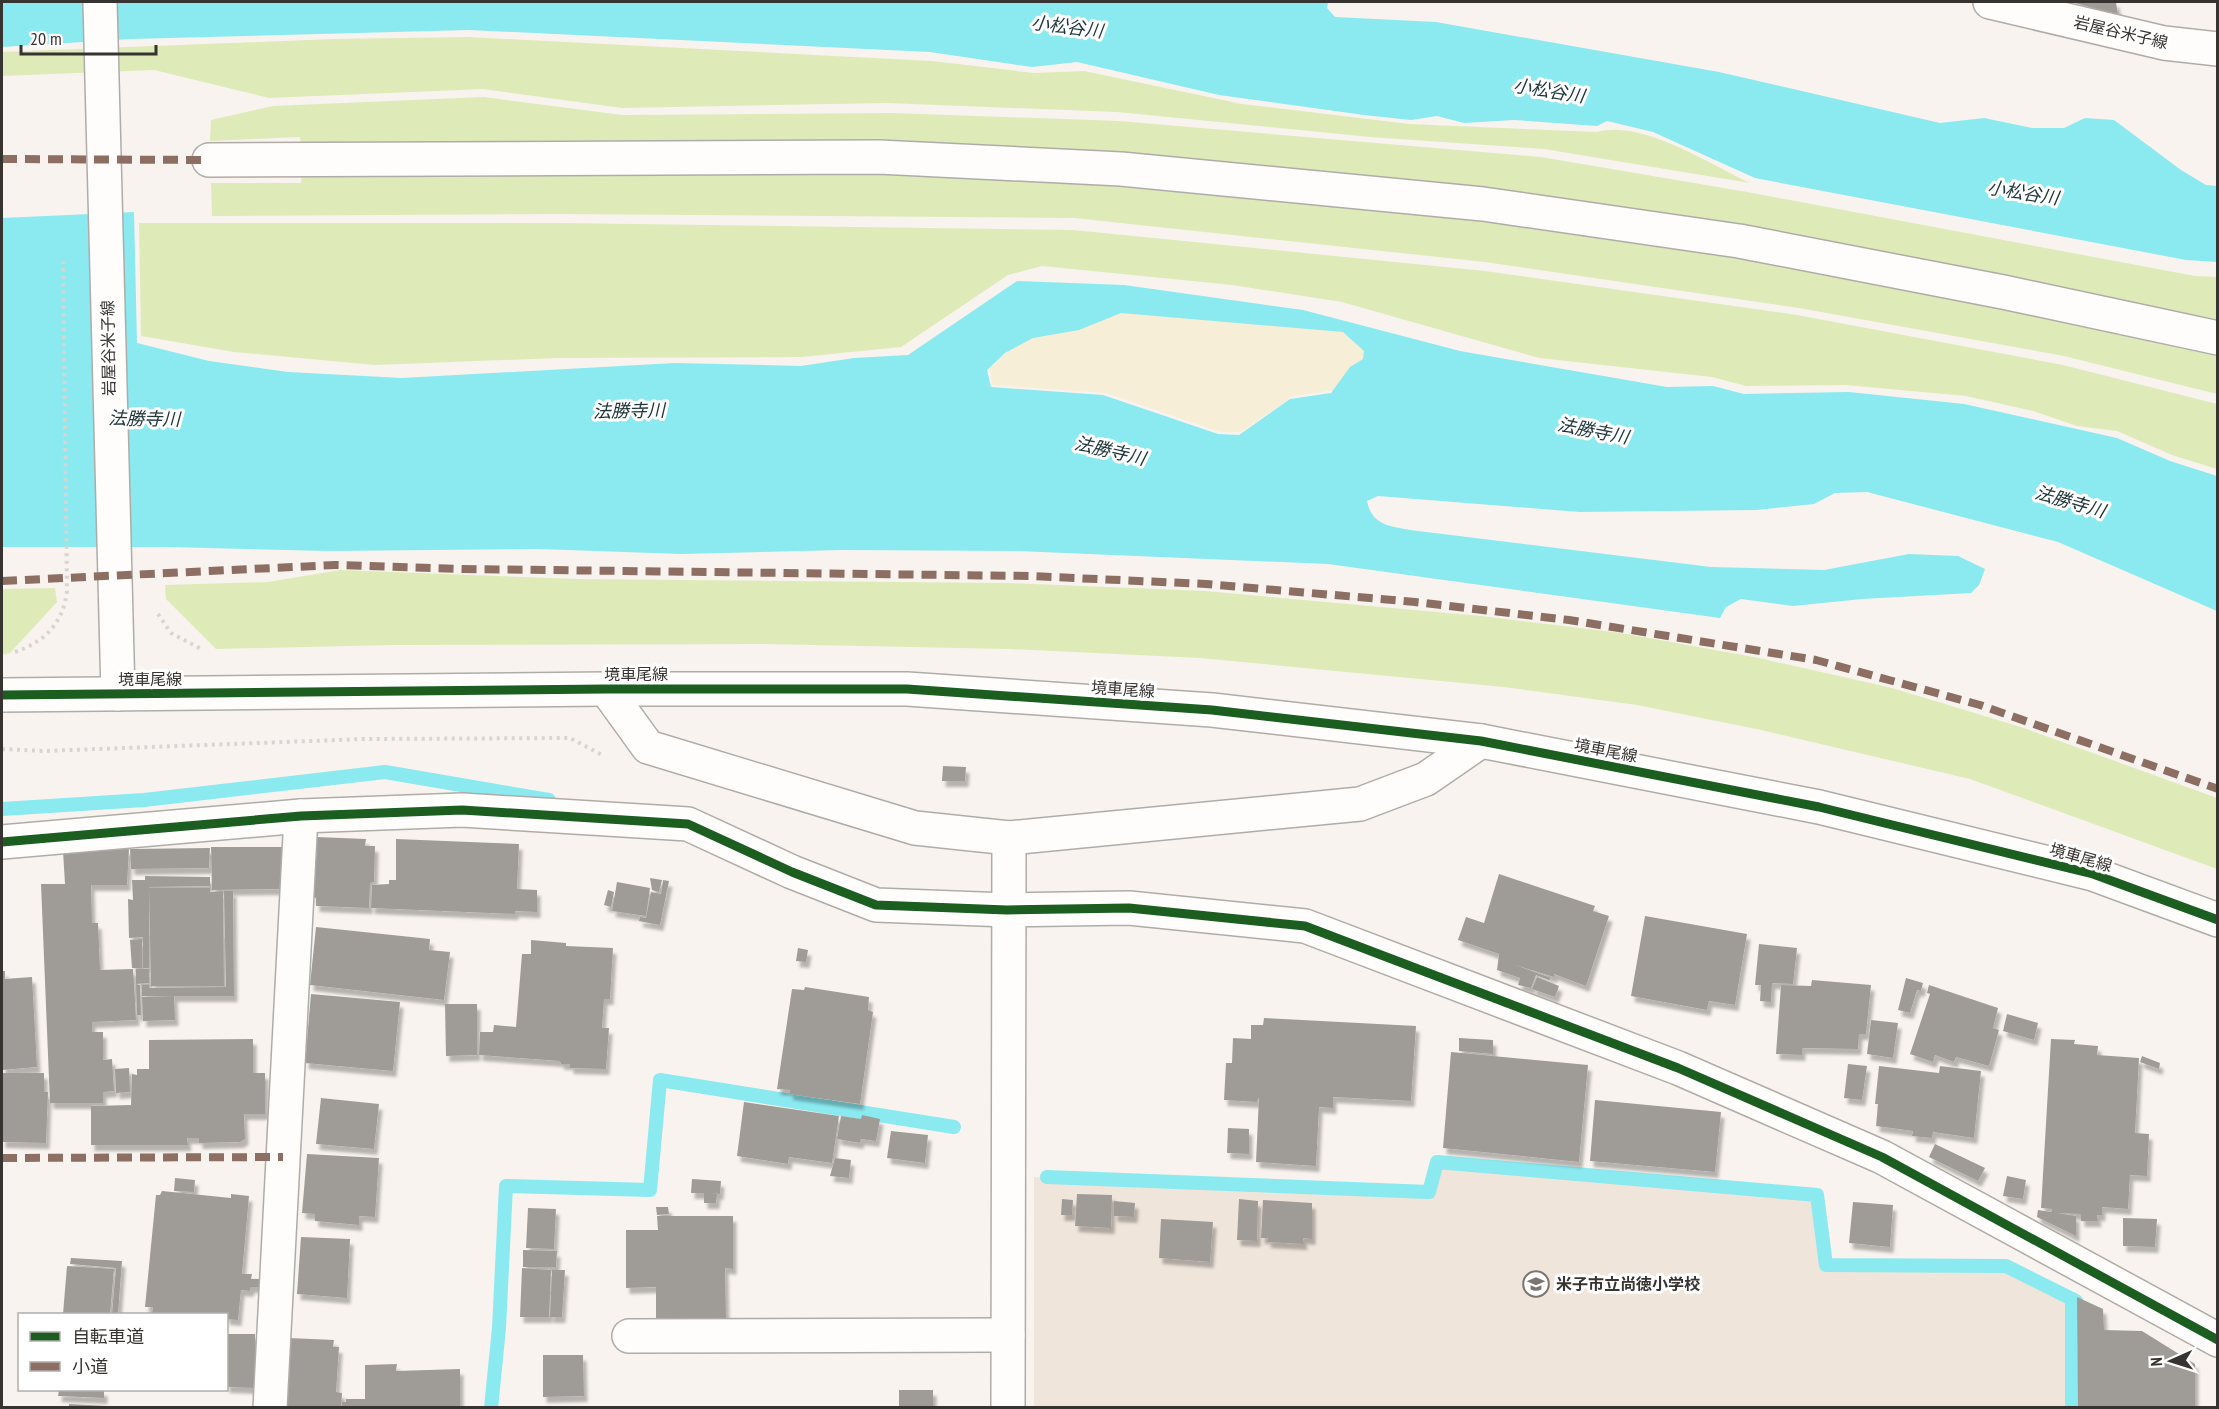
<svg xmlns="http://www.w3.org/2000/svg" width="2219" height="1409" viewBox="0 0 2219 1409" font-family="'PT Sans Narrow','Noto Sans JP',sans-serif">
<defs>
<filter id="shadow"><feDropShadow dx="3.5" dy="6" stdDeviation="1.5" flood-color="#0004"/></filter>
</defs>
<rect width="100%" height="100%" fill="#f8f3ee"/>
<path fill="#efe5db" d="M1437 1164 1815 1196 1825 1267H2006L2070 1301 2069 1407 1034 1408V1177L1429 1193Z"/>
<g fill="#deebb8">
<path d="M467 37 932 61 1034 73 1084 71 1242 104 1409 124 1597 132C1641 119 1710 164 1750 183L1544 149 1370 137 1117 112 887 103 622 108 483 89 269 98 154 70 2 76V52L334 39Z"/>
<path d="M484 97 622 115 892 113 1119 121 1541 157 1747 192 2195 276 2217 277V319L1675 215 1417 180 1000 148 301 147 300 137 210 141 211 120 273 106Z"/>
<path d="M891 167 1475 218 1809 269 2217 352V394L2064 356 1799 308 1485 262 1074 218 557 214 212 216 211 183H301L302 169Z"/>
<path d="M139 223H561L1073 230 1485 271 1797 315 2063 365 2217 404V469L2172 455 2117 431 2077 426 2033 411 1966 396 1845 385 1746 386 1712 377 1539 358 1342 302 1232 285 1042 266 1008 275 901 347 802 357 558 358 375 365 234 352 141 336Z"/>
<path d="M340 570 577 579 1007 583 1205 591 1481 616 1621 633 1759 658 1892 688 2024 728 2217 798V869L1970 779 1761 730 1637 705 1504 687 1200 658 1009 649 765 644 392 645 216 649 166 599 165 585 268 582Z"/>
<path d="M55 588 57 602 10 653 2 655V589Z"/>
</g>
<path fill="#f6eed7" d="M1124 311 1345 329 1367 348 1366 357 1353 365 1334 390 1293 396 1241 432H1220L1106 393 992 385 990 367C1027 330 1075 324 1124 311Z"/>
<g fill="#8be9f0" fill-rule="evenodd">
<path d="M2 2H1328L1327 8 1335 17 1436 22 1719 72 1940 123 1984 118 2032 128H2064L2085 118 2114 120 2181 170 2206 185 2217 186V262L2186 260 1755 178 1653 132 1607 121 1597 126 1514 120 1464 123 1437 116 1411 120 1364 115 1219 95 1077 62 1032 67 930 52 469 30 131 39 2 47Z"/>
<path d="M134 212 137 343 209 361 288 372 402 378 675 363 801 366 854 358 908 355 1017 281 1124 285 1303 310 1460 351 1667 387 1713 386 1744 394 1849 392 1964 404 2117 438 2170 461 2217 476V611L2058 542 1867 492 1835 493 1814 504 1757 510 1580 512 1378 496 1367 501C1372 525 1389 526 1410 530L1711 567 1824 570 1909 554 1958 556 1985 569 1979 585 1971 593 1862 599 1793 606 1741 599 1726 607 1720 618 1328 564 1018 551 841 550 681 554 539 549 328 551 169 547H2V218ZM1121 313 1343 332 1364 351 1363 359 1350 367 1331 393 1290 399 1239 435 1218 434 1103 395 991 387 987 370 1005 353 1033 338 1079 330Z"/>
</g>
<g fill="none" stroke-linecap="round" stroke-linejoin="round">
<g stroke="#8be9f0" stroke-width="14">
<path d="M2 809 144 800 385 772 549 800"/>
<path d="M1047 1177 1429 1192 1437 1162 1817 1195 1826 1265 2006 1266 2076 1301"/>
<path d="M491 1408 499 1328 506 1186 650 1190 660 1080 954 1127"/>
<path d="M2072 1408V1299"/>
</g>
</g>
<g fill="#9f9c98" filter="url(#shadow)">
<path d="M2071 2H2116L2118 15Z"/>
<path d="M943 766 966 767 965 781H942Z"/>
<path d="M316 837 366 839 365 846H375L374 882 370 883 369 908 316 906V898L313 897Z"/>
<path d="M396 839 519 844 517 889 537 890V912L515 911V914L371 908 372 885 389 884V880H396Z"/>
<path d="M211 847H284V889L212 890Z"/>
<path d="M210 848 209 868 131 869 130 849Z"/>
<path d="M129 849 127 885H91L92 923H98L100 970 133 969 134 984H131H134L136 1020 92 1022V1032H103V1060L112 1059 114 1091 103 1092V1103H50L41 884H65L63 851Z"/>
<path d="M1499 874 1595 906 1593 911 1609 916 1586 986 1554 974V977L1515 965 1551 978 1549 980 1536 975 1531 988 1518 985 1520 978 1497 970 1499 954 1458 940 1466 917 1484 923Z"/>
<path d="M145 876 210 877V886L149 887V968H143V937L129 938 128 899 133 900 132 880H145Z"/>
<path d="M650 878 662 880 659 892 652 890Z"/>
<path d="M663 880 669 881 660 925 639 921 640 917 646 918 651 892 661 894Z"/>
<path d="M617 882 650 888 646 916 612 911Z"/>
<path d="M149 888H210V892L223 891 224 986H151Z"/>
<path d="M608 890 614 892 611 907 604 905Z"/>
<path d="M224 891H233L234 996H142V985H149V988L226 987Z"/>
<path d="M1645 916 1747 934 1735 1005 1709 1001 1707 1010 1631 996Z"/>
<path d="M316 927 430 939 429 950 450 952 444 1000 310 985Z"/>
<path d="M142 939V968H132L130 940Z"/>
<path d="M531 940 566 943V946L613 948 610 999H604L602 1028H609L606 1069 570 1068V1064H561L560 1061 479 1055 480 1032H493L494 1025 516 1027 522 954H531Z"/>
<path d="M1759 944 1797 948 1793 984 1772 983 1771 1002 1760 1001 1761 985H1755Z"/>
<path d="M798 948 808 950 806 962 796 961Z"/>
<path d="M136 969H149V983L136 984Z"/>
<path d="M2 971H5V979L32 977 37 1067 2 1070Z"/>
<path d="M1537 977 1559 986 1555 997 1532 989Z"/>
<path d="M1906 978 1923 983 1921 991 1917 990 1910 1013 1898 1010Z"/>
<path d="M1812 980 1871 985 1866 1034H1859L1858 1049 1802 1048V1055L1776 1054 1781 985 1811 986Z"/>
<path d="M136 984 140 985 141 1015H137Z"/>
<path d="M1929 985 1998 1008 1993 1028 1999 1030 1989 1066 1956 1057 1954 1062 1935 1055 1933 1062 1910 1054 1930 994 1927 993Z"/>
<path d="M805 987 869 997 868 1010 873 1012 860 1104 789 1094 790 1090 777 1089 792 989 804 990Z"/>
<path d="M311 994 400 1002 393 1071 305 1063Z"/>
<path d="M174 996 175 1020 143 1021 142 997Z"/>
<path d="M445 1004H477V1055L446 1056Z"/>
<path d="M2007 1014 2038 1023 2034 1040 2003 1031Z"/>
<path d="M1264 1018 1416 1026 1411 1101 1333 1097V1108L1319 1107 1316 1166 1256 1162 1259 1097 1257 1102 1224 1100 1226 1063H1232L1233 1038 1251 1039V1025H1263Z"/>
<path d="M1871 1020 1898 1023 1893 1058 1867 1054Z"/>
<path d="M1459 1038 1493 1040V1054L1459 1051Z"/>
<path d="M253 1039V1073H265V1114H244L245 1139 240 1142 199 1143V1138H187L188 1145H91V1106L131 1105 132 1074 137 1075V1069H149V1040Z"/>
<path d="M2051 1039 2075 1040 2074 1044 2098 1046 2097 1055 2139 1058 2135 1133 2149 1134 2147 1176 2130 1175 2128 1209 2102 1207V1215H2097L2098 1221H2081V1214L2051 1213 2052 1209 2041 1208Z"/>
<path d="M1451 1052 1588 1065 1579 1162 1443 1148Z"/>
<path d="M2142 1056 2160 1063 2159 1069 2140 1062Z"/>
<path d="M1848 1064 1867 1066 1862 1100 1844 1098Z"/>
<path d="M1879 1066 1939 1073 1940 1066 1981 1071 1974 1138 1933 1132 1932 1138 1912 1136 1913 1131 1876 1126 1878 1104H1875Z"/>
<path d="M129 1068 130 1092 116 1093 115 1069Z"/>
<path d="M2 1073H44V1092H48L46 1143 2 1142Z"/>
<path d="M321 1098 379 1104 374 1149 316 1144Z"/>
<path d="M1595 1100 1721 1112 1715 1172 1590 1161Z"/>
<path d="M744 1102 839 1116 832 1163 789 1157 788 1164 737 1156Z"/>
<path d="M862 1115 880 1119 876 1141 861 1139 860 1143 837 1139 841 1116 861 1119Z"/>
<path d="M1228 1128 1249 1129V1154L1227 1153Z"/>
<path d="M891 1131 928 1135 925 1163 887 1158Z"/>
<path d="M1935 1144 1985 1168 1978 1181 1929 1157Z"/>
<path d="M307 1154 379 1158 375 1217 359 1216V1225L315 1221V1214L302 1213Z"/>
<path d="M835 1158 851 1160 849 1178 830 1176Z"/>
<path d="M2007 1176 2026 1180 2023 1199 2003 1196Z"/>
<path d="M175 1178 195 1180 194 1192 174 1191Z"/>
<path d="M692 1179 721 1181 720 1194 708 1193 717 1194 716 1203H704V1193H691Z"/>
<path d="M162 1191 231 1198V1194L249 1196 242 1274H252L251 1279H263L262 1287H251L250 1291 241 1290 238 1320 226 1319V1314L152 1313 153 1307H145L156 1195H160Z"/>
<path d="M1077 1194 1112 1195 1111 1228 1075 1226Z"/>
<path d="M1062 1199 1073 1200 1072 1215H1061Z"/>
<path d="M1239 1199 1258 1201 1257 1241 1237 1240Z"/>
<path d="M1263 1200 1312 1203V1239L1303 1238 1304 1244 1267 1242 1268 1238H1261Z"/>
<path d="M1114 1201 1135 1203 1134 1217 1114 1216Z"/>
<path d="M1853 1202 1893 1205 1890 1247 1849 1243Z"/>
<path d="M656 1207H668L669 1214 657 1215Z"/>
<path d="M528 1208 556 1209 554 1249 526 1248Z"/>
<path d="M2038 1210 2076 1216V1236L2037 1217Z"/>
<path d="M657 1216H733V1269L725 1268 726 1319H656V1287L626 1288V1230H658Z"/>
<path d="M2123 1218 2157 1219 2155 1247 2123 1246Z"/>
<path d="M1161 1219 1213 1222 1210 1262 1159 1258Z"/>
<path d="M301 1237 350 1239 347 1298 297 1294Z"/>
<path d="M523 1250 557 1251 556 1267H523Z"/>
<path d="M71 1258 122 1261 118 1314H112L116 1268 70 1264Z"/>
<path d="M67 1266 114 1269 110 1314H63Z"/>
<path d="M522 1268 551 1270 549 1317H520Z"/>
<path d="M552 1270H565L562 1317H550Z"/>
<path d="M2077 1297 2103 1309 2104 1330 2142 1331 2195 1364V1408H2078Z"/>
<path d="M226 1334H255V1388L226 1387Z"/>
<path d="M289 1338 334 1340 333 1347H339L336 1392 342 1393 341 1408H287Z"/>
<path d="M543 1355H583L584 1396 543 1397Z"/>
<path d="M397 1364 396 1371 460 1369V1408H342V1402H346V1399H365V1365Z"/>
<path d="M59 1390H104V1398L58 1396Z"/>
<rect x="899" y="1390" width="34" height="18"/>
<path d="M69 1404 107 1406V1408H69Z"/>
</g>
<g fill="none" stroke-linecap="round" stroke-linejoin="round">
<g stroke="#afaca8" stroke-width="36">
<g id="minor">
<path d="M209 160 879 157 1121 169 1483 204 1739 241 2003 292 2218 338"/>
<path d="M606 689 648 747 915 828 1009 838 1360 804 1426 779 1481 741"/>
<path d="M2 842 301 816 462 810 688 824 792 872 876 905 1007 910 1129 908 1305 926 1678 1068 1882 1157 2218 1340"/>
<path d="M629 1336 1008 1335"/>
<path d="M270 1408 301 816"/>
<path d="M1008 1408 1009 838"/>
</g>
</g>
<g stroke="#afaca8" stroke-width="36">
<g id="major">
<path d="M100 2 118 694"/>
<path d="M1990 2 2164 43 2218 49"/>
<path d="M2 695 606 689H907L1212 710 1481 741 1819 807 2093 874 2218 920"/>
</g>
</g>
<g stroke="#d7d5d4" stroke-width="4" stroke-dasharray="3 4.5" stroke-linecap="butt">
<path d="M158 614 171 633 203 650"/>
<path d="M15 652C45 642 63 623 67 591L63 262"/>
<path d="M2 749 45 751 364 739 570 738 602 755"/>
</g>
<use href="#minor" stroke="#fefdfc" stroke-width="33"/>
<use href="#major" stroke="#fefdfc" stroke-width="33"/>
<g stroke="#8d6e63" stroke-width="8" stroke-dasharray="15 8" stroke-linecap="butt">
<path d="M2 159 209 160"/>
<path d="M2 581 335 565 463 569 1030 576 1206 584 1415 602 1569 620 1816 660 1980 705 2218 789"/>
<path d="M2 1158 283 1157"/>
</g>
<g stroke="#fff" stroke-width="13">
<g id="cycleway">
<path d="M2 695 606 689H907L1212 710 1481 741 1819 807 2093 874 2218 920"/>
<path d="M2 842 301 816 462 810 688 824 792 872 876 905 1007 910 1129 908 1305 926 1678 1068 1882 1157 2218 1340"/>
</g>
</g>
<use href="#cycleway" stroke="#1b5e20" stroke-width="9"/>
</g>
<defs>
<g id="school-ring" transform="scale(1.35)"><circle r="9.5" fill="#fff" stroke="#7b7672" stroke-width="1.5"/><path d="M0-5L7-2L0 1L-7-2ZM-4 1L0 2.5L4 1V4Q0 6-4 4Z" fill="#7b7672"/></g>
</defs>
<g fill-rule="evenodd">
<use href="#school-ring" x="1536" y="1284"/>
</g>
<g text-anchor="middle" stroke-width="6" stroke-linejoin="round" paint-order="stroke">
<g font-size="16" fill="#373330" stroke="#fff">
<text transform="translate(2121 32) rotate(13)" y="6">岩屋谷米子線</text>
<text transform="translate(108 348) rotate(-91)" y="6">岩屋谷米子線</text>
<text x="636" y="680">境車尾線</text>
<text x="150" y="685">境車尾線</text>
<text transform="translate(1123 689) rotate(4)" y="6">境車尾線</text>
<text transform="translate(1606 750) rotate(11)" y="6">境車尾線</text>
<text transform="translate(2081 857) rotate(16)" y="6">境車尾線</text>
</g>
<g font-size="16" font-weight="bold" fill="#373330" stroke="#fff" text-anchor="start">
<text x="1556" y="1290">米子市立尚徳小学校</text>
</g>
<g font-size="18" font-style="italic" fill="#20373a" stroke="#fff">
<text transform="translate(1067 27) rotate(7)" y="6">小松谷川</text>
<text transform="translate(1549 91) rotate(9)" y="6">小松谷川</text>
<text transform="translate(2023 193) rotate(9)" y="6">小松谷川</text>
<text transform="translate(629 411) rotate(-1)" y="6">法勝寺川</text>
<text transform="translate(144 419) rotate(1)" y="6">法勝寺川</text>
<text transform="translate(1593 431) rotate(11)" y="6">法勝寺川</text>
<text transform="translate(1110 451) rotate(13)" y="6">法勝寺川</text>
<text transform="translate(2070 502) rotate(16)" y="6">法勝寺川</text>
</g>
</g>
<rect width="2219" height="1409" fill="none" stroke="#373330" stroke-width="6"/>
<rect x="18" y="1313" width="210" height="78" fill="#ffffff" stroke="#afadac" stroke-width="1.5"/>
<rect x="30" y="1332" width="30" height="9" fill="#1b5e20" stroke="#afadac" stroke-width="1.5"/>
<text x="72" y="1343" font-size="18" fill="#373330">自転車道</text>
<rect x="30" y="1362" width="30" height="9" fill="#8d6e63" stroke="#afadac" stroke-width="1.5"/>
<text x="72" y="1373" font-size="18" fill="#373330">小道</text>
<g transform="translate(2171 1361) rotate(267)" stroke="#ffffff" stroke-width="4.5" paint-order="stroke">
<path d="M0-4.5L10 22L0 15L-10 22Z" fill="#373330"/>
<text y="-9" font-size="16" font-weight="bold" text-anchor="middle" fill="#373330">N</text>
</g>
<path d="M21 45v9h135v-9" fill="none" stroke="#373330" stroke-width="3"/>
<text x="30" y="45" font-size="18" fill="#373330" stroke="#ffffff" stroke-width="4.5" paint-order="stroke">20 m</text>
</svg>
